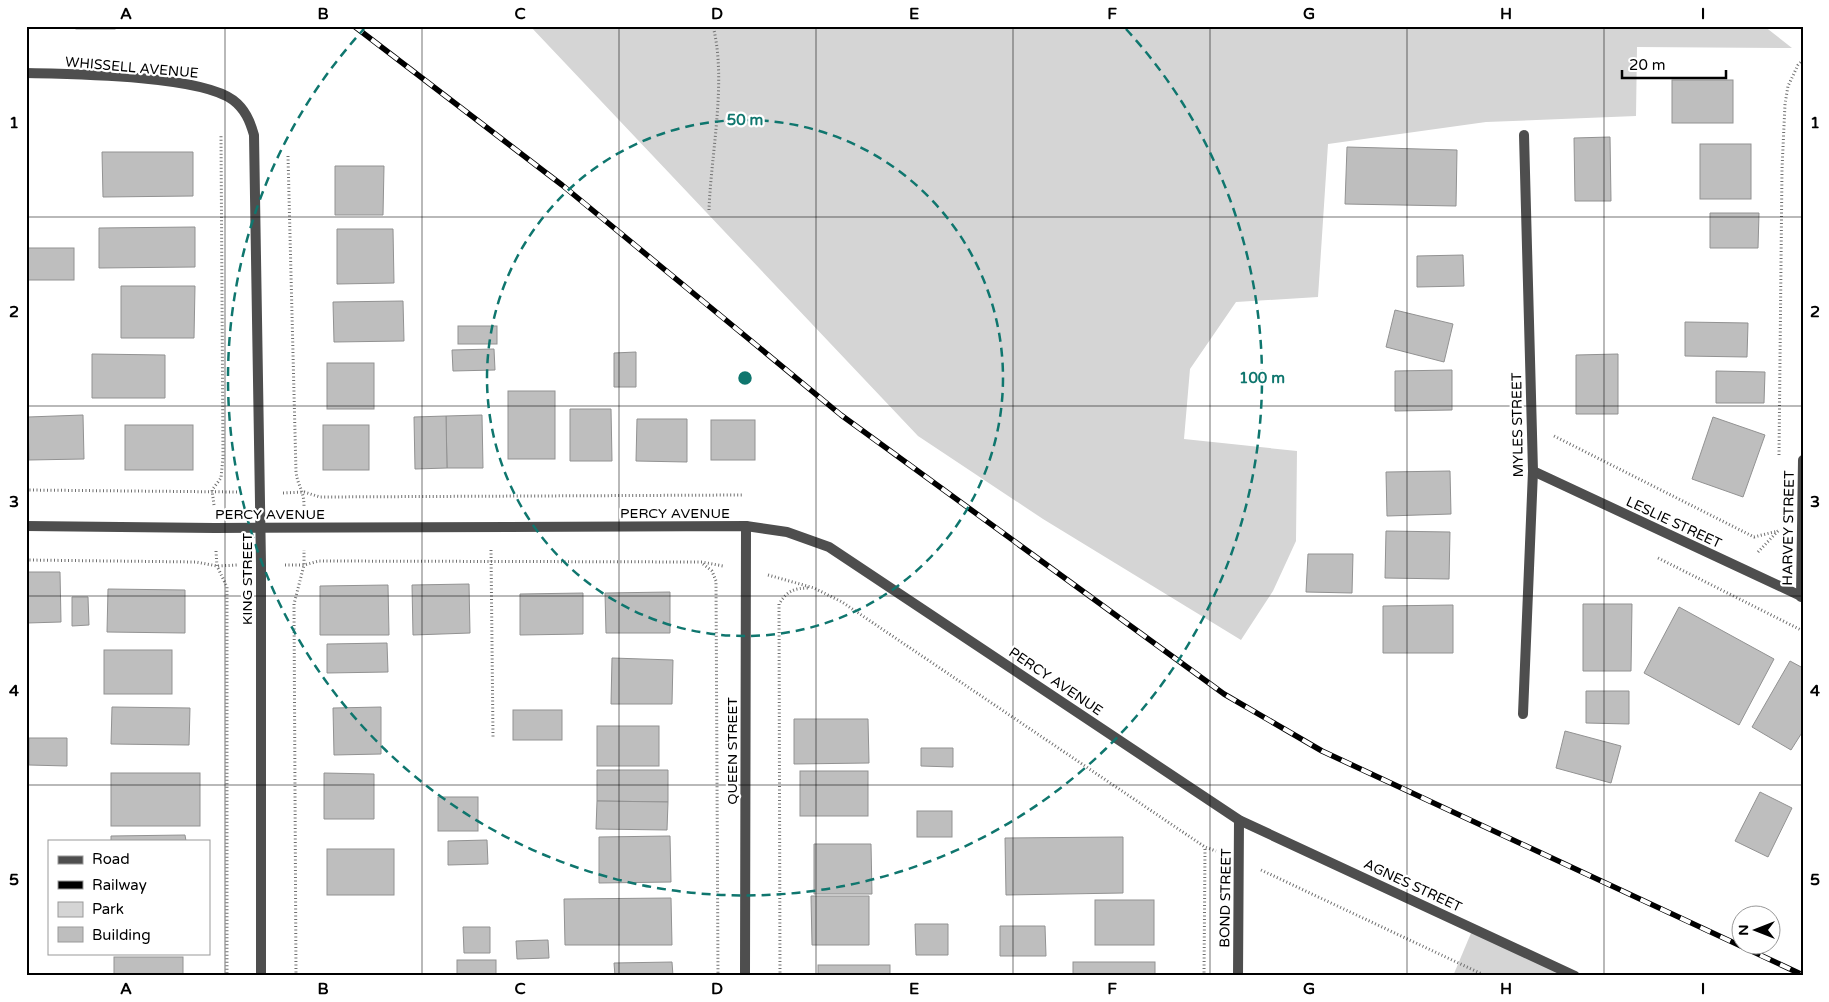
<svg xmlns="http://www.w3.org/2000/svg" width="1829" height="1002" viewBox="0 0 1829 1002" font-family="'Varela Round',sans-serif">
<rect width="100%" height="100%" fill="#fff"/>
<g fill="#d5d5d5">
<path d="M530 26H1764L1792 48 1637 47 1636 116 1486 122 1328 144 1318 297 1236 302 1190 369 1184 439 1297 451 1296 541 1273 591 1241 640 1043 519 918 436Z"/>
<path d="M1474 926 1581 976H1453Z"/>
</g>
<g fill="#bebebe" stroke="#929292">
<rect x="76" y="26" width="39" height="3"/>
<rect x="1672" y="80" width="61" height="43"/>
<path d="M1610 137 1611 201H1575L1574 138Z"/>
<rect x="1700" y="144" width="51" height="55"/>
<path d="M1347 147 1457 150 1456 206 1345 204Z"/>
<path d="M102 152H193V196L103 197Z"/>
<path d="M335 166H384L383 215H335Z"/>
<path d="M1710 213H1759L1758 248H1710Z"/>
<path d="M195 227V267L99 268V228Z"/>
<path d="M337 229H393L394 283 337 284Z"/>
<rect x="26" y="248" width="48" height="32"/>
<path d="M1463 255 1464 286 1417 287V256Z"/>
<path d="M121 286H195L194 338H121Z"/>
<path d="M403 301 404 341 334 342 333 302Z"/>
<path d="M1395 310 1453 324 1444 362 1386 347Z"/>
<path d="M1685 322 1748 323 1747 357 1685 356Z"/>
<rect x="458" y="326" width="39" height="18"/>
<path d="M494 349 495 370 453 371 452 350Z"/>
<path d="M636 352V387H614V353Z"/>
<path d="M92 354 165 355V398H92Z"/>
<path d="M1618 354V414H1576V355Z"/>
<rect x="327" y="363" width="47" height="46"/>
<path d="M1452 370V410L1395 411V371Z"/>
<path d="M1716 371 1765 372 1764 403H1716Z"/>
<rect x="508" y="391" width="47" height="68"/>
<path d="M570 409H611L612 461H570Z"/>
<path d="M83 415 84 459 29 460 28 417Z"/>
<path d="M482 415 483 468H447L446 416Z"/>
<path d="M446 416 447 468 415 469 414 417Z"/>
<path d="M1713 417 1765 435 1743 497 1692 479Z"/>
<path d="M637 419H687V462L636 461Z"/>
<rect x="711" y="420" width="44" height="40"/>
<rect x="125" y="425" width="68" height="45"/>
<rect x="323" y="425" width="46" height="45"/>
<path d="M1450 471 1451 514 1387 516 1386 472Z"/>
<path d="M1386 531 1450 532 1449 579 1385 578Z"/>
<path d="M1308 554H1353L1352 593 1306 592Z"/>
<path d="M26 572H60L61 622 27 623Z"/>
<path d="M469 584 470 633 413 635 412 585Z"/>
<path d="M388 585 389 635H320V586Z"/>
<path d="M108 589 185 590V633L107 632Z"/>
<path d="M670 592V633H606L605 593Z"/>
<path d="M583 593V634L520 635V594Z"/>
<path d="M72 597H88L89 625 72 626Z"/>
<path d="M1583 604H1632L1631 671H1583Z"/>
<path d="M1453 605V653H1383V606Z"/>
<path d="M1679 607 1774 659 1739 725 1644 673Z"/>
<path d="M387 643 388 672 327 673V644Z"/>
<rect x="104" y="650" width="68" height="44"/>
<path d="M612 658 673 660 672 704H611Z"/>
<path d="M1790 661 1803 668V731L1791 750 1752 727Z"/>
<path d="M1586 691H1629V724L1586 723Z"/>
<path d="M112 707 190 708 189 745 111 744Z"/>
<path d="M381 707V754L334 755 333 708Z"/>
<rect x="513" y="710" width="49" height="30"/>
<path d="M794 719H868L869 763 794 764Z"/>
<rect x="597" y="726" width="62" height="40"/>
<path d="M1565 731 1621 746 1611 783 1556 768Z"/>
<path d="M29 738H67V766L29 765Z"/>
<path d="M921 748H953V767L921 766Z"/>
<path d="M597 770H668V802L597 801Z"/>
<rect x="800" y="771" width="68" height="45"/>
<rect x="111" y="773" width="89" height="53"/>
<path d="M324 773 374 774V819H324Z"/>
<path d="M1760 792 1792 808 1768 857 1735 841Z"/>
<rect x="438" y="797" width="40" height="34"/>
<path d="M597 801 668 802 667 830 596 829Z"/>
<rect x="917" y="811" width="35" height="26"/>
<path d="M185 835 186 841H111V836Z"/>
<path d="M670 836 671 882 599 883V837Z"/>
<path d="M1123 837V893L1006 895 1005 838Z"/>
<path d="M487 840 488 864 448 865V841Z"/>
<path d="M814 844H871L872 894H814Z"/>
<rect x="327" y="849" width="67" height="46"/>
<path d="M811 896H869V945H812Z"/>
<path d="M671 898 672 945H565L564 899Z"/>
<rect x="1095" y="900" width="59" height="45"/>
<path d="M915 924H948V955H916Z"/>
<path d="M1000 926H1045L1046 956H1000Z"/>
<path d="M463 927H490V953H464Z"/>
<path d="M548 940 549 958 517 959 516 941Z"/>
<rect x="114" y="957" width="69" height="19"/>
<rect x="457" y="960" width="39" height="16"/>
<path d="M672 962 673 976H615L614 963Z"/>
<rect x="1073" y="962" width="82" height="14"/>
<rect x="818" y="965" width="72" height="11"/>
</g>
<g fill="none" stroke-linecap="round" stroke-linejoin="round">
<g stroke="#707070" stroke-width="3" stroke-dasharray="1 2.5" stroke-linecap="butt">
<path d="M288 156 296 472C298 487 304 490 304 506"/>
<path d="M709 210C711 153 727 81 713 26"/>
<path d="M1554 436 1754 537 1778 531"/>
<path d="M1779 455 1782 169 1785 104 1788 86 1798 65 1803 60"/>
<path d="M26 490 237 492"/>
<path d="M283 493 304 492 320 497 742 495"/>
<path d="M214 505 212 490 221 478 223 457 221 136"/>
<path d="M491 550 493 737"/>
<path d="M216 551 217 566 227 587V976"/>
<path d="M1758 552 1778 531"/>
<path d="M1658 558 1803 631"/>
<path d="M26 560 196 562 217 566 238 565"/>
<path d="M703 564 712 571 716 581 718 976"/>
<path d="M285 565H304L319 561 702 562 723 566"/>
<path d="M768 575 814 588 842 602 1205 847 1216 851"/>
<path d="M1261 870 1486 976"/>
<path d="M296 976 294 604 304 565V550"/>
<path d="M780 976 779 604C787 591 794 588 809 588"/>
<path d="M1204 976 1205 847"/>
</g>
<g stroke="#4e4e4e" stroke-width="10">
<path d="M26 73C71 74 200 75 233 100 245 109 250 121 254 135L261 564V976"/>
<path d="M1533 471 1803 597"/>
<path d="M26 526 215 528 746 526 787 532 829 547 1239 820 1575 976"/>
<path d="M1801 597 1803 460"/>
<path d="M1523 714 1533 471 1524 135"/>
<path d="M745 976 746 526"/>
<path d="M1238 976 1239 820"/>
</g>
<g stroke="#000" stroke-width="5.5">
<path id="rail" d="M354 26 562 185 841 415 1224 694 1322 751 1803 975"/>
</g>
<use href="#rail" stroke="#fff" stroke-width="4" stroke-dasharray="11" stroke-linecap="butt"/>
</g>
<path fill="none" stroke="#000" stroke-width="1" stroke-opacity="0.55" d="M225 26V976M422 26V976M619 26V976M816 26V976M1013 26V976M1210 26V976M1407 26V976M1604 26V976M26 217H1803M26 406H1803M26 596H1803M26 785H1803"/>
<g fill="none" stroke="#0f766e" stroke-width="2.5" stroke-dasharray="9 6">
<circle cx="745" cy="378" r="258"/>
<path d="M1126 29A517 517 0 1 1 364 29"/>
</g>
<g text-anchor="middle" stroke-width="4.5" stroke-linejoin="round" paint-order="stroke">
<g font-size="14" fill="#000" stroke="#fff">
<text transform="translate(132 67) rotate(5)" y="5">WHISSELL AVENUE</text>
<text transform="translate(1517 425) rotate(-91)" y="5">MYLES STREET</text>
<text x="675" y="518">PERCY AVENUE</text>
<text x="270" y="519">PERCY AVENUE</text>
<text transform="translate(1674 522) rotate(25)" y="5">LESLIE STREET</text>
<text transform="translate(1788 528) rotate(-89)" y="5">HARVEY STREET</text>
<text transform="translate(247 579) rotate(-90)" y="5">KING STREET</text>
<text transform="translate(1056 681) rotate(34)" y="5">PERCY AVENUE</text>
<text transform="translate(732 751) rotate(-90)" y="5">QUEEN STREET</text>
<text transform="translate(1413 885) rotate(25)" y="5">AGNES STREET</text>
<text transform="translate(1225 898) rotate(-89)" y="5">BOND STREET</text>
</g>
</g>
<circle cx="745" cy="378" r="8" fill="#0f766e" stroke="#fff" stroke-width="2.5"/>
<g font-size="15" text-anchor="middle" font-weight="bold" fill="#0f766e" stroke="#fff" stroke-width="4.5" stroke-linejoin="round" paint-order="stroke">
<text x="745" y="125">50 m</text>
<text x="1262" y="383">100 m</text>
</g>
<rect width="1829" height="1002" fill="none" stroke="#ffffff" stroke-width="55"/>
<rect x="48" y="840" width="162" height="115" fill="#ffffff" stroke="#999999"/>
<rect x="58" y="856" width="25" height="8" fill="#4e4e4e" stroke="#999999"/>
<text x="92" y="864" font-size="15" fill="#000000">Road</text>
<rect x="58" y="881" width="25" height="8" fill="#000000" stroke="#999999"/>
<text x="92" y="890" font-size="15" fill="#000000">Railway</text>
<rect x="58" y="902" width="25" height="15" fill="#d5d5d5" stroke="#999999"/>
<text x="92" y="914" font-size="15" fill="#000000">Park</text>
<rect x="58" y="927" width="25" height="15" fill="#bebebe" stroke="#999999"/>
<text x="92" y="940" font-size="15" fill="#000000">Building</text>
<g transform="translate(1756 930) rotate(270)"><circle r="24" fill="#ffffff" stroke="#999999"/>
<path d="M0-4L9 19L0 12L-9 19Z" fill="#000000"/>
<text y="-8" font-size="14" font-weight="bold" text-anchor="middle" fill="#000000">N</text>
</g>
<path d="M1622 70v8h104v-8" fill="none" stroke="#000000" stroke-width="2.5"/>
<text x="1629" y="70" font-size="15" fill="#000000" stroke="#ffffff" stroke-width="4" paint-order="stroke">20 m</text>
<rect x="28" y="28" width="1774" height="946" fill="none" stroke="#000" stroke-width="2"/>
<g font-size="16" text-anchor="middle" font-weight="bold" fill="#000">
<text x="126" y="19">A</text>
<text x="323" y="19">B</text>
<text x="520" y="19">C</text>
<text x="717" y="19">D</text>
<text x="914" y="19">E</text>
<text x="1112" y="19">F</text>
<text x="1309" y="19">G</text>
<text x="1506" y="19">H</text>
<text x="1703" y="19">I</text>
<text x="14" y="128">1</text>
<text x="1815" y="128">1</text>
<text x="14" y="317">2</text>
<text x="1815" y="317">2</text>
<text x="14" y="507">3</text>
<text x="1815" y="507">3</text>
<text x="14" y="696">4</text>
<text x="1815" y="696">4</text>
<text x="14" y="885">5</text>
<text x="1815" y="885">5</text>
<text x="126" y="994">A</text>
<text x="323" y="994">B</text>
<text x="520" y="994">C</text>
<text x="717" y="994">D</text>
<text x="914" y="994">E</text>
<text x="1112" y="994">F</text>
<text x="1309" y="994">G</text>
<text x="1506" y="994">H</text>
<text x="1703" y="994">I</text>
</g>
</svg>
